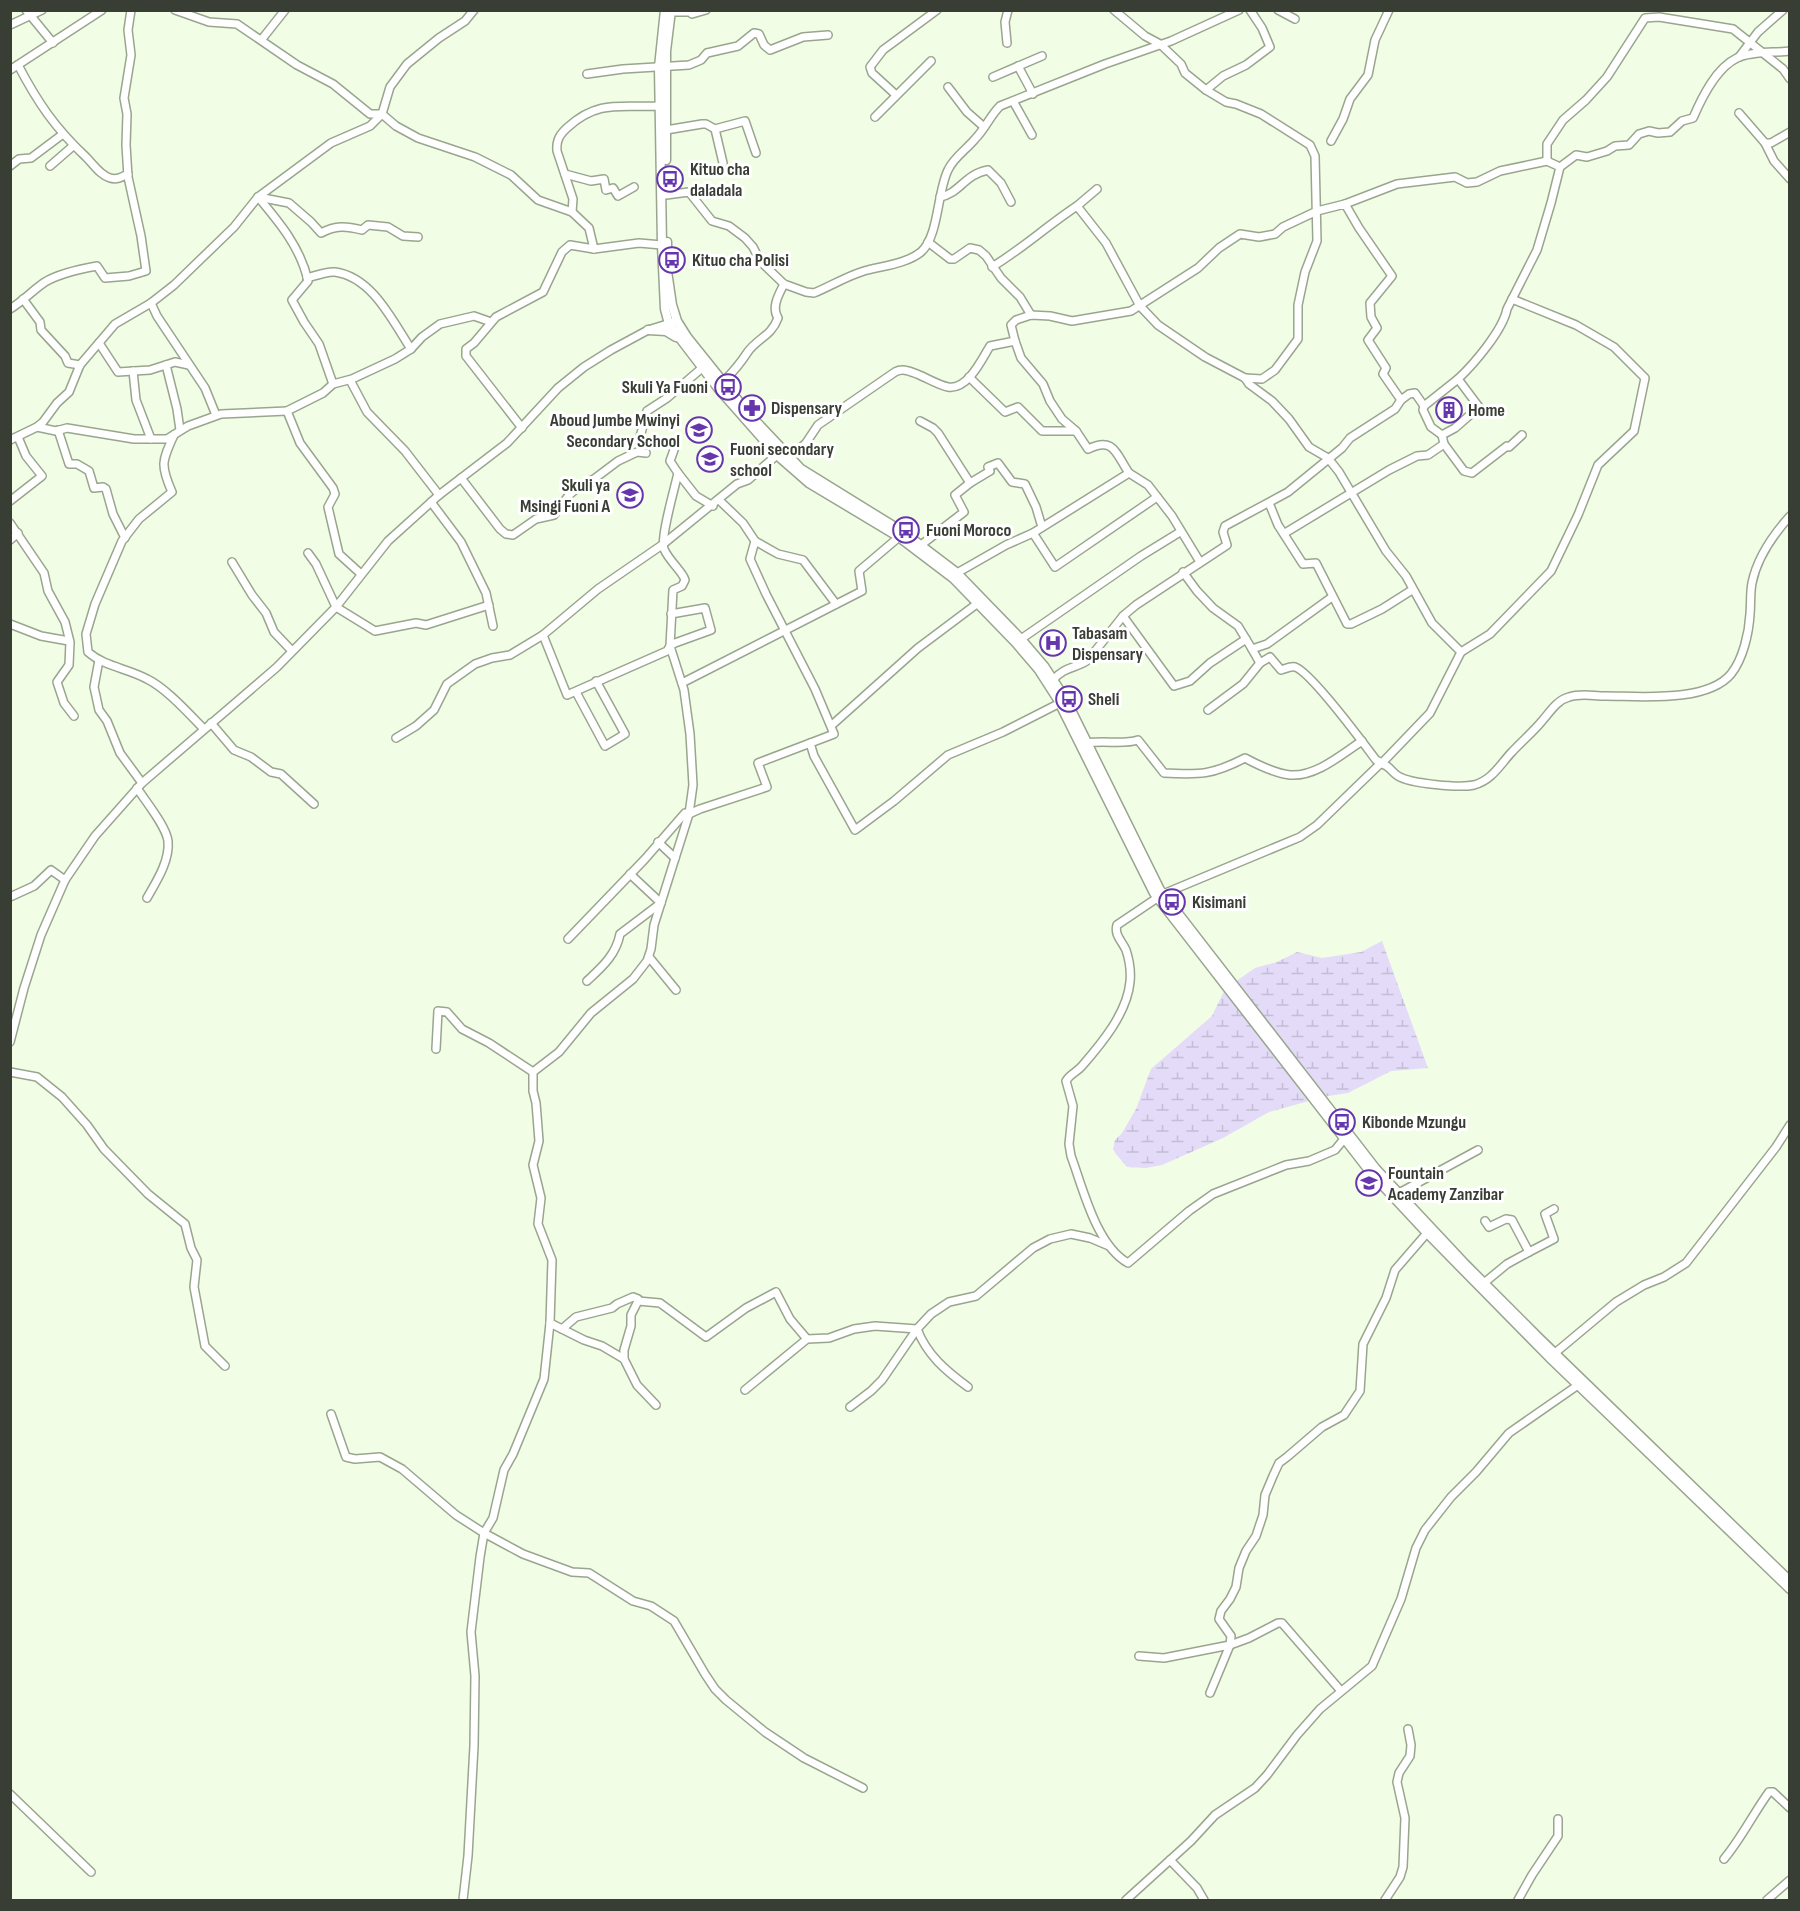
<svg xmlns="http://www.w3.org/2000/svg" width="1800" height="1911" viewBox="0 0 1800 1911" font-family="'Sofia Sans Condensed',sans-serif">
<defs>
<pattern id="wetland-marsh" width="20" height="14" patternUnits="userSpaceOnUse" patternTransform="scale(1.5)"><rect width="20" height="14" fill="#e3dbf8"/><path d="M1 5h8M5 5V1M11 12h8M15 12V8" fill="none" stroke="#c4bdd5"/></pattern>
</defs>
<rect width="100%" height="100%" fill="#f1fde5"/>
<g fill="url(#wetland-marsh)">
<path d="M1382 941 1428 1068 1391 1071 1348 1093 1322 1097 1235 982 1255 968 1277 962 1297 952 1322 958 1361 952Z"/>
<path d="M1225 989 1309 1101 1269 1112 1223 1138 1162 1165 1146 1168 1127 1167 1116 1154 1113 1149 1115 1140 1122 1133 1136 1109 1151 1069 1212 1016Z"/>
</g>
<g fill="none" stroke-linecap="round" stroke-linejoin="round">
<g stroke="#9aa58f" stroke-width="10">
<g id="minor">
<path d="M26 10 53 43"/>
<path d="M175 10 209 22 237 24 297 65 333 84 370 114H382L396 126 418 138 475 157 511 175 538 200 572 212 589 228 594 249"/>
<path d="M1114 10 1145 36 1160 44 1181 64 1185 73 1206 90 1226 102 1236 104 1261 114 1310 145 1315 156 1317 241 1305 272 1298 305V339L1275 370 1262 379 1245 378"/>
<path d="M1278 10 1295 19"/>
<path d="M671 12H690L692 14 706 10"/>
<path d="M10 25 42 10"/>
<path d="M262 39 285 10"/>
<path d="M1007 43 1005 22 1008 10"/>
<path d="M1739 57 1758 32 1783 10"/>
<path d="M18 65C38 103 55 128 86 157 94 165 100 175 110 178 117 180 122 177 128 174"/>
<path d="M1018 66 1033 94"/>
<path d="M10 70 102 10"/>
<path d="M587 74 623 69 689 65 701 60 707 53 738 46 754 33 759 34 764 45 770 50 803 37 828 35"/>
<path d="M993 77 1042 56"/>
<path d="M948 87 967 112 984 127"/>
<path d="M1206 90 1223 76 1246 65 1270 47 1262 28 1250 10"/>
<path d="M895 94 872 73 870 67 883 50 937 10"/>
<path d="M1013 101 1032 135"/>
<path d="M1739 113 1765 143H1771L1790 132"/>
<path d="M875 117 931 61"/>
<path d="M715 129 723 163"/>
<path d="M666 130 702 124H706L715 129 745 121 756 153"/>
<path d="M1331 141 1343 119 1350 99 1368 75 1375 40 1389 10"/>
<path d="M1765 143 1774 161 1790 179"/>
<path d="M10 166 19 159 31 158 63 134"/>
<path d="M50 166 73 146"/>
<path d="M1560 167 1576 155 1587 157 1607 151 1615 146 1629 145 1639 134 1649 131 1658 133 1670 132 1682 121 1693 118C1702 97 1716 68 1737 58 1752 51 1774 53 1790 51"/>
<path d="M565 174 591 181 604 179 606 190 613 188 618 196 634 187"/>
<path d="M666 195 689 192 712 221 729 226 745 238 753 247 760 261 784 284 806 292 814 293C831 286 847 276 864 271 882 266 906 264 921 252 939 236 937 192 948 170 954 157 966 150 975 139 985 129 990 116 1000 106L1105 64 1171 41 1239 10"/>
<path d="M258 197C279 222 301 248 308 281L292 300 304 322 319 344 333 384"/>
<path d="M258 197 289 203 311 222 321 233C336 225 346 226 362 230L368 225 388 227 403 236 418 237"/>
<path d="M940 197C959 194 965 174 988 170L1001 183 1011 202"/>
<path d="M1345 204 1397 184 1455 177 1467 183 1477 182 1500 171 1547 161"/>
<path d="M1077 206 1097 189"/>
<path d="M572 212 573 199 557 151C556 140 560 134 568 127 599 99 622 108 660 106"/>
<path d="M928 242 950 259H954L970 248 979 250 986 256 1001 278 1020 297 1031 315"/>
<path d="M992 267C1022 249 1048 225 1077 206L1106 243 1140 306 1158 325 1205 357 1245 378 1249 384 1272 401 1289 419 1309 447 1328 458 1339 472 1386 551 1406 576 1432 623 1461 652 1430 713 1382 763 1376 760C1364 744 1311 672 1295 667 1290 666 1285 669 1281 670L1270 657 1260 663 1252 649"/>
<path d="M307 278C315 276 327 271 335 272 372 277 392 320 411 349"/>
<path d="M23 299 40 322 41 330 65 356 68 363 80 365"/>
<path d="M151 303 157 316 205 388 216 415"/>
<path d="M10 309C23 301 33 290 45 282 60 273 80 269 97 266L105 278 129 276 146 271 141 236 128 177 126 145 127 114 124 98 131 55 128 30 131 10"/>
<path d="M1015 341 1021 358 1043 384 1050 401 1062 419 1076 431"/>
<path d="M99 343 118 372 150 370 175 362 189 365"/>
<path d="M166 365 177 409 180 430"/>
<path d="M133 371 136 400 151 439"/>
<path d="M969 377 1005 412 1018 407 1042 431H1076L1088 449C1114 436 1116 454 1129 473"/>
<path d="M1458 379C1474 364 1503 330 1507 309L1537 250 1551 203 1560 167 1547 161V144L1563 120 1586 100 1607 77 1645 18 1659 17 1733 29 1783 69 1790 79"/>
<path d="M350 380 367 412 405 451 439 495"/>
<path d="M723 382C732 373 740 364 747 353 757 338 771 337 778 318 771 307 779 294 784 284"/>
<path d="M1424 406 1423 410 1431 427 1442 435"/>
<path d="M920 421 933 428 938 433 970 483 990 471 988 467 998 463 1012 482 1025 484 1036 507 1042 527"/>
<path d="M37 427 56 431 67 428 134 439H167L188 426 221 414 287 411"/>
<path d="M522 428 466 356V349L474 343 496 317 543 292 562 252 570 245 594 249 639 243 662 245"/>
<path d="M58 430 69 464H77L89 471 94 488 103 487 106 489 113 514 125 538"/>
<path d="M174 435C162 461 160 465 172 492L139 519 122 541 95 604 86 634 88 652C105 667 127 668 147 679 166 688 189 714 204 729"/>
<path d="M10 440 37 427 43 422 57 403 69 392 80 365 115 324 151 303 174 285 234 227 258 197 331 143 370 126 382 114 390 87 407 64 439 38 465 21 474 10"/>
<path d="M1444 444 1464 471 1472 473 1507 446 1509 447 1522 435"/>
<path d="M641 450 640 437 647 411 667 398 702 368"/>
<path d="M789 458 806 443 818 425 895 372C903 368 909 371 917 374 927 378 938 385 948 387 968 390 982 359 990 346L1015 341 1011 325 1016 320 1031 315 1050 316 1072 321 1131 311 1198 268 1219 248 1240 234 1259 237 1275 234 1283 227 1317 211 1345 204 1359 228 1392 276 1370 303 1371 317 1377 328 1368 340 1386 368 1383 374 1401 400"/>
<path d="M678 473 696 496 713 506"/>
<path d="M461 478 500 529 506 534 513 535 536 519 554 515 569 495 580 486 594 479 618 461 637 452 646 453"/>
<path d="M719 500 743 523 755 541 778 554 803 560 836 604"/>
<path d="M10 501 42 476 26 456 18 437"/>
<path d="M431 502 461 542 486 593 493 626"/>
<path d="M1269 503 1278 525 1303 564 1316 563 1347 624H1351L1382 609 1412 590"/>
<path d="M10 523 44 573 48 591 65 622 70 642 69 665 57 682 64 703 74 716"/>
<path d="M1033 533 1055 567 1157 497"/>
<path d="M10 540 18 533"/>
<path d="M921 545 964 512 955 495 970 483"/>
<path d="M308 553 316 564 336 607 375 631 416 623 426 625 489 605"/>
<path d="M232 562 252 595 266 613 274 632 292 651"/>
<path d="M1183 572 1197 591 1213 608 1238 626 1252 649 1267 644 1332 597"/>
<path d="M957 573 1006 545 1033 533 1129 473 1148 485 1172 516 1200 562"/>
<path d="M361 574 339 554 328 507 335 494 333 488 300 443 287 411 323 393 333 384 352 379 395 359 411 349 422 337 440 324 474 316 491 322"/>
<path d="M1123 616 1174 686 1190 681 1210 663 1246 639"/>
<path d="M10 624 41 636 69 641"/>
<path d="M543 635 567 695 667 651 670 646 675 643 711 630 705 608 671 614"/>
<path d="M1021 639 1141 556 1180 532"/>
<path d="M1461 652 1490 634 1551 571 1578 515 1598 465 1634 431 1645 378 1614 347 1576 325 1512 299"/>
<path d="M99 660 94 687 99 710 107 721 120 753 142 783"/>
<path d="M1053 680C1065 666 1075 669 1088 660L1123 616 1136 605 1227 545 1223 532 1225 526 1288 492 1342 448 1350 438 1395 409 1401 400 1409 394 1415 393 1424 406 1458 379 1479 407 1455 428 1442 435 1444 444 1428 455 1417 456 1389 470 1285 533"/>
<path d="M682 683 862 591 859 571 899 537"/>
<path d="M576 692 605 746 625 734 596 681"/>
<path d="M1208 710 1243 684 1260 663"/>
<path d="M211 723 234 750 251 757 271 772 281 774 314 804"/>
<path d="M832 725 918 648 978 603"/>
<path d="M396 738 416 726 434 710 447 684 475 664 492 658 510 655 543 635 598 589 662 545 737 484 748 480 777 455"/>
<path d="M810 743 814 756 855 830 894 801 948 755 1003 732 1064 701"/>
<path d="M1087 743C1105 740 1123 745 1138 740L1164 773C1200 775 1212 775 1245 758 1258 765 1274 773 1290 775 1316 777 1342 754 1362 741"/>
<path d="M137 788C146 802 166 826 168 841 170 861 156 882 147 898"/>
<path d="M658 842 675 858"/>
<path d="M10 897 34 886 51 870 65 880"/>
<path d="M568 939 645 859 685 813 689 814 700 809 767 787 758 763 834 734 815 689 766 594 750 559 755 541"/>
<path d="M649 957 676 990"/>
<path d="M587 981C602 967 616 955 620 934L661 903 630 874"/>
<path d="M10 1042 24 988 41 935 65 880 95 836 142 783 277 667 336 607 388 541 439 495 507 443 558 388 584 367 611 350 648 330 677 321"/>
<path d="M436 1049 438 1011 447 1012 462 1029 489 1043 533 1072"/>
<path d="M10 1072 37 1077 62 1097 87 1125 104 1149 148 1194 185 1224 191 1248 197 1260 194 1287 205 1346 225 1366"/>
<path d="M1344 1139 1335 1150 1309 1161 1286 1165 1213 1194 1189 1211 1128 1263C1096 1245 1083 1188 1071 1156L1069 1144 1073 1106 1066 1081C1070 1074 1077 1072 1082 1066 1102 1043 1127 1013 1130 982 1131 972 1129 959 1126 950 1122 941 1114 935 1117 925L1163 894 1300 837 1317 825 1380 764C1389 764 1391 772 1398 776 1411 784 1460 788 1474 785 1492 780 1499 766 1511 753 1521 742 1533 732 1542 721 1550 712 1557 700 1569 697 1581 693 1593 696 1605 696 1639 696 1707 703 1731 674 1743 659 1749 633 1750 614 1751 604 1750 593 1752 583 1757 558 1773 535 1790 516"/>
<path d="M1399 1193 1478 1150"/>
<path d="M1485 1221 1489 1227 1506 1219 1512 1220 1529 1252 1554 1239 1545 1214 1554 1209"/>
<path d="M1484 1283 1507 1264 1529 1252"/>
<path d="M550 1323 584 1340 602 1346 624 1359 637 1385 656 1405"/>
<path d="M562 1329 576 1317 612 1308 617 1304 633 1297 638 1299V1301"/>
<path d="M1555 1353 1616 1302 1644 1285 1664 1277 1686 1263 1776 1147 1790 1125"/>
<path d="M624 1359V1350L631 1326V1315L638 1301 660 1303 706 1337 746 1308 776 1292 790 1319 807 1339 829 1338 854 1329 875 1326 917 1329C927 1355 946 1371 968 1387"/>
<path d="M745 1390 807 1339"/>
<path d="M850 1407 871 1391 882 1380 917 1329 931 1314 949 1302 976 1296 1033 1248 1050 1239 1071 1234 1090 1238 1109 1246"/>
<path d="M331 1414 346 1457 355 1459 380 1457 402 1469 456 1515 484 1533 523 1554 572 1572 589 1573 633 1601 651 1606 674 1621 705 1674 715 1689 726 1700 765 1732 804 1758 863 1788"/>
<path d="M1139 1656 1164 1658 1230 1645 1249 1638 1278 1623H1282L1341 1691"/>
<path d="M1210 1693 1230 1645 1231 1636 1219 1619 1221 1611 1230 1599 1236 1587 1239 1568 1246 1551 1256 1536 1263 1515 1265 1495 1273 1476 1279 1463 1287 1457 1322 1427 1344 1415 1360 1391 1363 1344 1386 1298 1395 1270 1427 1233"/>
<path d="M10 1794 91 1872"/>
<path d="M1724 1859C1741 1839 1753 1814 1769 1792H1773L1790 1808"/>
<path d="M1170 1860 1197 1888 1204 1900"/>
<path d="M463 1900 468 1856 474 1746 475 1676 471 1632 480 1557 484 1533 493 1518 504 1470 513 1454 544 1379 550 1323 552 1260 538 1224 541 1198 533 1165 539 1141 536 1103 533 1091V1072L559 1052 591 1013 633 979 647 961 651 949 654 925 689 814 693 785 690 734 684 690 670 646 673 590 682 586 685 580C683 572 669 561 664 549 660 538 675 487 678 473L670 461 675 447"/>
<path d="M1126 1900 1191 1841 1215 1815 1255 1788 1267 1775 1297 1735 1320 1709 1372 1666 1401 1599 1416 1548 1425 1530 1451 1497 1476 1472 1509 1433 1581 1383"/>
<path d="M1385 1900 1400 1877 1403 1867 1405 1818 1397 1782 1399 1773 1410 1756 1411 1745 1408 1729"/>
<path d="M1518 1900 1532 1875 1558 1836V1819"/>
<path d="M1767 1900 1790 1880"/>
</g>
</g>
<g stroke="#9aa58f" stroke-width="11">
<g id="major">
<path d="M665 10 659 67 662 245 665 309 669 324 718 388 777 455 809 483 899 537 953 578 1016 643 1039 670 1057 698 1154 893 1371 1173 1427 1233 1549 1357 1790 1589"/>
<path d="M666 160V51L671 10"/>
<path d="M667 242V271L672 305 677 321 687 337 748 413 801 469 903 532 957 573 1021 639 1044 666 1066 700 1160 890 1376 1169 1465 1264 1540 1339 1790 1581"/>
<path d="M648 330 666 331 676 337"/>
</g>
</g>
<use href="#minor" stroke="#fff" stroke-width="7"/>
<use href="#major" stroke="#fff" stroke-width="8"/>
</g>
<defs>
<g id="bus-ring" transform="scale(1.35)"><circle r="9.5" fill="#fff" stroke="#6636ad" stroke-width="1.5"/><path d="M-5-6H5V4H4V6H2V4H-2V6H-4V4H-5ZM-3.5-4V0h7V-4ZM-3.5 1.2v1.5H-2V1.2ZM2 1.2v1.5H3.5V1.2Z" fill="#6636ad"/></g>
<g id="pharmacy-ring" transform="scale(1.35)"><circle r="9.5" fill="#fff" stroke="#6636ad" stroke-width="1.5"/><path d="M-2-6h4v4h4v4h-4v4h-4v-4h-4v-4h4Z" fill="#6636ad"/></g>
<g id="building-ring" transform="scale(1.35)"><circle r="9.5" fill="#fff" stroke="#6636ad" stroke-width="1.5"/><path d="M-4-6H4V6H1V3H-1V6H-4ZM-2.5-4.3h1.7v1.8h-1.7ZM.8-4.3h1.7v1.8H.8ZM-2.5-1h1.7V.8h-1.7ZM.8-1h1.7V.8H.8Z" fill="#6636ad"/></g>
<g id="school-ring" transform="scale(1.35)"><circle r="9.5" fill="#fff" stroke="#6636ad" stroke-width="1.5"/><path d="M0-5L7-2L0 1L-7-2ZM-4 1L0 2.5L4 1V4Q0 6-4 4Z" fill="#6636ad"/></g>
<g id="hospital-ring" transform="scale(1.35)"><circle r="9.5" fill="#fff" stroke="#6636ad" stroke-width="1.5"/><path d="M-5-5h3v3.5h4V-5h3V5h-3V1.5h-4V5h-3Z" fill="#6636ad"/></g>
</defs>
<g fill-rule="evenodd">
<use href="#bus-ring" x="670" y="179"/>
<use href="#bus-ring" x="672" y="260"/>
<use href="#bus-ring" x="728" y="387"/>
<use href="#pharmacy-ring" x="752" y="408"/>
<use href="#building-ring" x="1449" y="410"/>
<use href="#school-ring" x="699" y="430"/>
<use href="#school-ring" x="710" y="459"/>
<use href="#school-ring" x="630" y="495"/>
<use href="#bus-ring" x="906" y="530"/>
<use href="#hospital-ring" x="1053" y="643"/>
<use href="#bus-ring" x="1069" y="699"/>
<use href="#bus-ring" x="1172" y="902"/>
<use href="#bus-ring" x="1342" y="1122"/>
<use href="#school-ring" x="1369" y="1183"/>
</g>
<g text-anchor="middle" stroke-width="6" stroke-linejoin="round" paint-order="stroke">
<g font-size="18" font-weight="bold" fill="#393e35" stroke="#fff" text-anchor="start">
<text x="690" y="175">Kituo cha<tspan x="690" dy="21">daladala</tspan></text>
<text x="692" y="266">Kituo cha Polisi</text>
<text x="708" y="393" text-anchor="end">Skuli Ya Fuoni</text>
<text x="771" y="414">Dispensary</text>
<text x="1468" y="416">Home</text>
<text x="680" y="426" text-anchor="end">Aboud Jumbe Mwinyi<tspan x="680" dy="21">Secondary School</tspan></text>
<text x="730" y="455">Fuoni secondary<tspan x="730" dy="21">school</tspan></text>
<text x="610" y="491" text-anchor="end">Skuli ya<tspan x="610" dy="21">Msingi Fuoni A</tspan></text>
<text x="926" y="536">Fuoni Moroco</text>
<text x="1072" y="639">Tabasam<tspan x="1072" dy="21">Dispensary</tspan></text>
<text x="1088" y="705">Sheli</text>
<text x="1192" y="908">Kisimani</text>
<text x="1362" y="1128">Kibonde Mzungu</text>
<text x="1388" y="1179">Fountain<tspan x="1388" dy="21">Academy Zanzibar</tspan></text>
</g>
</g>
<rect width="1800" height="1911" fill="none" stroke="#393e35" stroke-width="24"/>
</svg>
